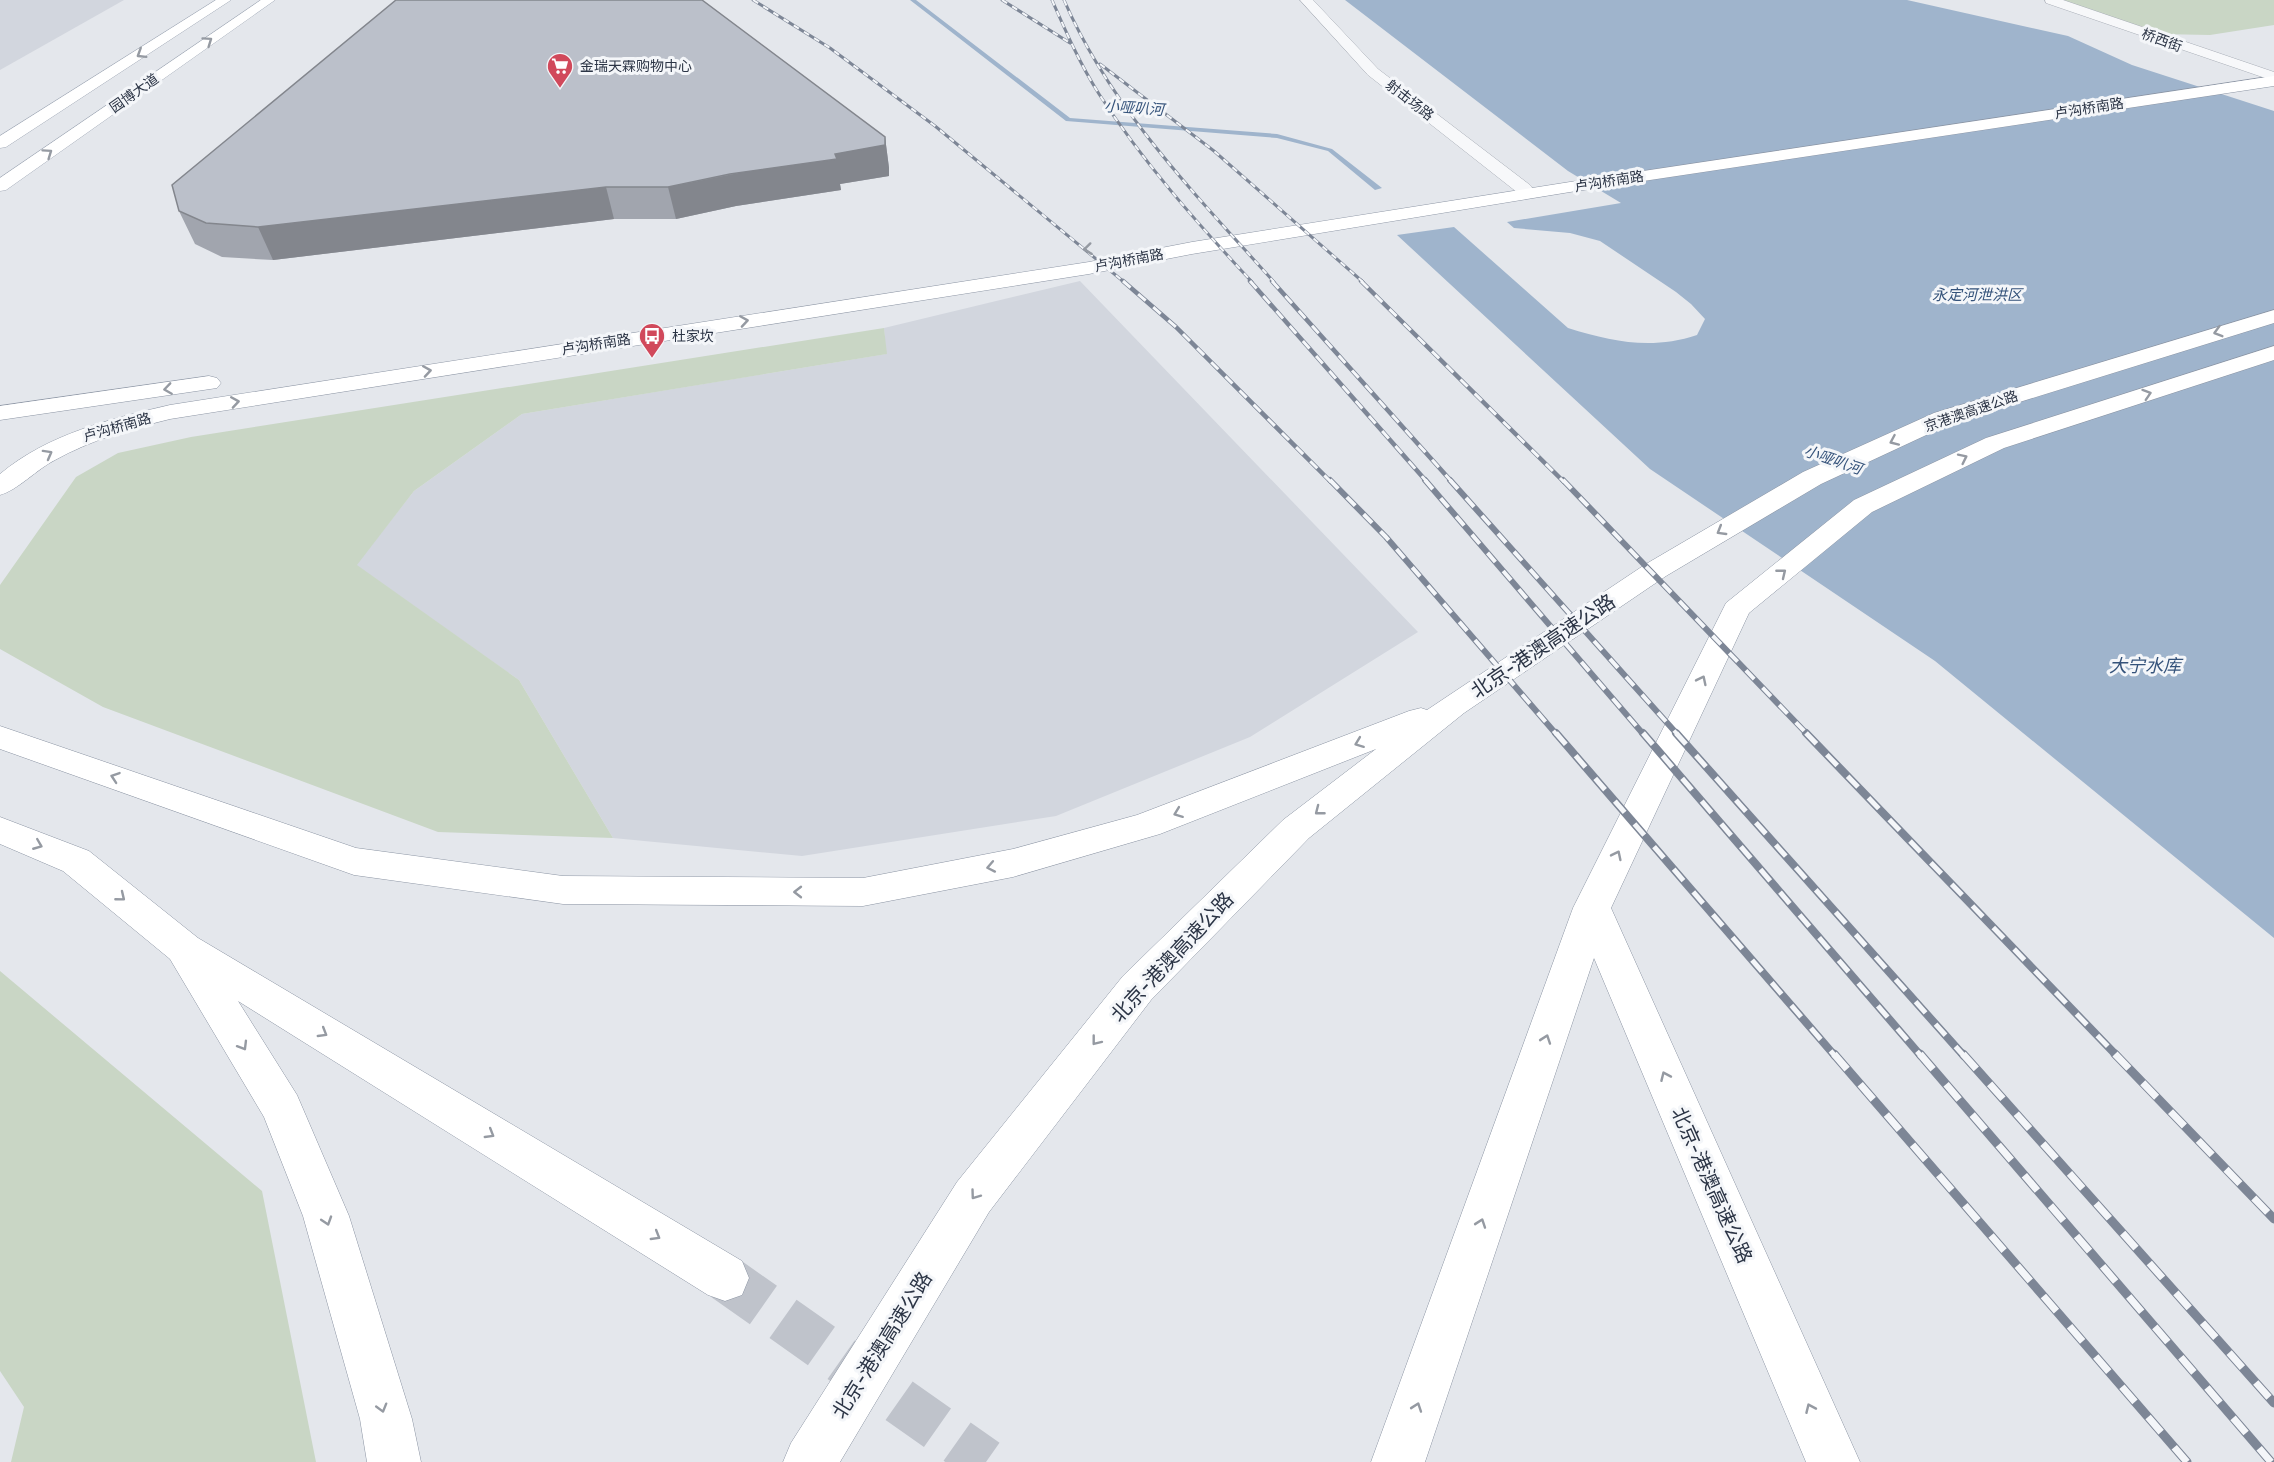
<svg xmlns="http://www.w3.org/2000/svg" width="2274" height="1462" viewBox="0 0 2274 1462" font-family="Cabin,'Noto Sans SC',sans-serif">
<rect width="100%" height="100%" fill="#e4e7ec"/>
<g fill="#d2d6de">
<path d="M0 0H124L0 70Z"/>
<path d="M1080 281 1418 632 1250 737 1056 816 802 856 613 838 519 680 356 565 414 491 522 414 886 354 884 328Z"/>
</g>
<g fill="#c9d6c5">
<path d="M2063 0H2274V25L2210 35 2159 34Z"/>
<path d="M884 328 887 354 522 414 414 491 357 565 519 680 613 838 438 832 103 707 0 649V585L76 477 118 453 191 437Z"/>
<path d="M0 971 262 1191 316 1462H11L24 1407 0 1371Z"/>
</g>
<path fill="#9fb4cc" d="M1345 0H1907L2068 36 2132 65 2274 111V938L1935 661 1650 469 1397 235 1454 227 1568 328C1613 342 1652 350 1697 335L1705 319 1691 304 1676 292 1600 241 1570 233 1514 228 1507 222 1621 203 1568 171Z"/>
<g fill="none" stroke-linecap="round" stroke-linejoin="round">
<path fill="#9fb4cc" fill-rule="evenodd" d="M910 0H916L1070 118 1277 134 1332 149 1382 188 1375 190 1328 151 1277 138 1066 121Z"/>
<path stroke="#bfc3cb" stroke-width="47" stroke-dasharray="47 24" stroke-linecap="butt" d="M725 1278 986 1462"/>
<g stroke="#a9aeb7" stroke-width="1">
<g id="minor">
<path d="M1300 0H1313L1378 69 1530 185 1533 189 1530 193H1518L1368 75Z"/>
<path d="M2045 0H2063L2274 72V81L2046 3Z"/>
</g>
</g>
<g stroke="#a3abb8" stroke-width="1">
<g id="major">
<path d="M216 0H231L6 147 0 148V136Z"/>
<path d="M261 0H275L6 190 0 191V178Z"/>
</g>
</g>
<g stroke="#8b94a3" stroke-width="1">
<g id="highway">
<path d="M2274 76V86L1570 192 1192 254 1089 274 170 419C130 429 91 440 55 460 37 469 18 490 0 495V474C48 434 110 419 170 405L1089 262 1192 242 1570 182Z"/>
<path d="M2274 310V323L1952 423 1821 484 1666 576 1464 713 1309 838 1151 1000 989 1212 840 1462H783L791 1443 957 1182 1123 976 1283 820 1376 749 1160 834 1013 877 863 906 563 904 354 875 0 749V726L356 848 563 876 863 878 1013 849 1137 815 1409 711 1421 708 1427 710 1646 564 1803 472 1934 413Z"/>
<path d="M2274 346V360L2004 448 1872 512 1749 613 1611 908 1860 1462H1806L1594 958 1425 1462H1371L1573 908 1726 603 1854 500 1986 438Z"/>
<path d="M209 376 217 378 221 383 217 388 0 420V406Z"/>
<path d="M0 817 89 851 198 938 742 1261 749 1278 742 1295 725 1301 708 1295 238 1001 297 1095 349 1216 412 1419 421 1462H367L360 1419 303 1216 264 1117 170 959 63 871 0 844Z"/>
</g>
</g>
<use href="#minor" fill="#f7f8fa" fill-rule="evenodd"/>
<use href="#major" fill="#fff" fill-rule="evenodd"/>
<use href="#highway" fill="#fff" fill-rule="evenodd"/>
<g stroke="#7d8696" stroke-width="3">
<g id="rail-far4">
<path d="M753 0 830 48 935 126 1124 282"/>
<path d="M1002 0 1070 43"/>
<path d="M1052 0C1066 32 1080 64 1099 94 1143 162 1197 223 1252 282"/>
<path d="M1064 0C1111 109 1196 195 1274 282"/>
<path d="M1100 64 1214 151 1363 282"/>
</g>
</g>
<g stroke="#7d8696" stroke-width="4.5">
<g id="rail-far3">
<path d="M1123 281 1176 327 1331 482"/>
<path d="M1250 281 1427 482"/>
<path d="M1272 281 1452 482"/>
<path d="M1361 281 1564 482"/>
</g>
</g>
<g stroke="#7d8696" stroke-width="6">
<g id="rail-far2">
<path d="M1330 480 1386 537 1557 735"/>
<path d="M1425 480 1644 735"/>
<path d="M1450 480 1678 735"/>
<path d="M1563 480 1808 735"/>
</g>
</g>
<g stroke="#7d8696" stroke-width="8">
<g id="rail-far1">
<path d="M1556 733 1835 1056"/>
<path d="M1643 733 1921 1056"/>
<path d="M1676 733 1964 1056"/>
<path d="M1806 733 2117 1056"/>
</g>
</g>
<g stroke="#7d8696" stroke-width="9">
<g id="rail">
<path d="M1834 1054 2187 1462"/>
<path d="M1920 1054 2271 1462"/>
<path d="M1963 1054 2274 1403"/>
<path d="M2115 1054 2274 1219"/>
</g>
</g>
<use href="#rail-far4" stroke="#f4f6f9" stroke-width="2" stroke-dasharray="6" stroke-linecap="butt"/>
<use href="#rail-far3" stroke="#f4f6f9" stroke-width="3" stroke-dasharray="10" stroke-linecap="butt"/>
<use href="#rail-far2" stroke="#f4f6f9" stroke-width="4" stroke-dasharray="12" stroke-linecap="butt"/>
<use href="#rail-far1" stroke="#f4f6f9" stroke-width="5" stroke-dasharray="15" stroke-linecap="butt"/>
<use href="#rail" stroke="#f4f6f9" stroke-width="7" stroke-dasharray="20" stroke-linecap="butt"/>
</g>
<path fill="#a1a5ae" d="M885 137 889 168V176L840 184 841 190 736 206 676 219H614L273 260 222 257 195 244 179 211Z"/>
<g fill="#83868d">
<path d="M885 137 889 168V176L840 184 841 190 736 206 676 219 668 187 835 154Z"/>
<path d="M606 187 614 219 273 260 258 227Z"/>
</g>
<path fill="#bbc0ca" stroke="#83868d" stroke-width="1.5" d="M396 0H702L885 137V145L835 154 837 159 730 174 668 187H606L258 227 206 223 179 211 172 185Z"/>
<defs><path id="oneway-chevron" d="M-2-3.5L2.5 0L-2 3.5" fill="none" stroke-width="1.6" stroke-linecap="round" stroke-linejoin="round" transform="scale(1.5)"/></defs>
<g stroke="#959aa2">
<use href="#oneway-chevron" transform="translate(208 41) rotate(-35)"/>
<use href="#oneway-chevron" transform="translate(141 54) rotate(148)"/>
<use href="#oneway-chevron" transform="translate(48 153) rotate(-35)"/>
<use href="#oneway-chevron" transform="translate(1088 249) rotate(173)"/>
<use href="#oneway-chevron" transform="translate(744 321) rotate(-9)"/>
<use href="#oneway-chevron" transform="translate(2218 332) rotate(164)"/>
<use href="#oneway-chevron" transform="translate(427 371) rotate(-9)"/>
<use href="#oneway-chevron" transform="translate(168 389) rotate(172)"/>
<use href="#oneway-chevron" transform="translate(2147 394) rotate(-18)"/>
<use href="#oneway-chevron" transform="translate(235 402) rotate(-9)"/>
<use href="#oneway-chevron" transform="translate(1894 441) rotate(156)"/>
<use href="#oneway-chevron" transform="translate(48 454) rotate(-29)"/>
<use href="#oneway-chevron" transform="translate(1963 458) rotate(-26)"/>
<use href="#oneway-chevron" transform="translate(1721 531) rotate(149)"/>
<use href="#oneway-chevron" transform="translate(1782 573) rotate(-39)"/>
<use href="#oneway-chevron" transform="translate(1702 680) rotate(-64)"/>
<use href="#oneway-chevron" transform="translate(1359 743) rotate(159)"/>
<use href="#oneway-chevron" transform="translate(115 777) rotate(-161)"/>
<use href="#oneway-chevron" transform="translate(1319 811) rotate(142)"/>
<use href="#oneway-chevron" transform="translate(1178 813) rotate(159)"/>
<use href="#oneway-chevron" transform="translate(38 845) rotate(22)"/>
<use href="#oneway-chevron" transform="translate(1617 855) rotate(-64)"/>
<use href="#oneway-chevron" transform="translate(991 867) rotate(169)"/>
<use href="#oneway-chevron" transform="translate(798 892) rotate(-180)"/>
<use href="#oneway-chevron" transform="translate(121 897) rotate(39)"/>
<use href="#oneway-chevron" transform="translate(323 1033) rotate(31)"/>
<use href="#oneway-chevron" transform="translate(1546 1039) rotate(-71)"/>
<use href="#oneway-chevron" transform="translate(1096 1041) rotate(128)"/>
<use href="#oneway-chevron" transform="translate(243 1046) rotate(59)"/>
<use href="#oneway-chevron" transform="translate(1665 1076) rotate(-114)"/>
<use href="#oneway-chevron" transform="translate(490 1134) rotate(31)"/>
<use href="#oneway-chevron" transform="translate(975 1195) rotate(126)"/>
<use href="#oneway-chevron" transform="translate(327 1221) rotate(72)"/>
<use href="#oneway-chevron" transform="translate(1481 1223) rotate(-71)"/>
<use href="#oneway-chevron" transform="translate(656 1236) rotate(31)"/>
<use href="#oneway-chevron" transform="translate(1417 1407) rotate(-71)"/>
<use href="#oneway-chevron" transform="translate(382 1408) rotate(74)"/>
<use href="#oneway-chevron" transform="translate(1810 1408) rotate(-114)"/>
</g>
<defs>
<g id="supermarket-pin" transform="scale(1.35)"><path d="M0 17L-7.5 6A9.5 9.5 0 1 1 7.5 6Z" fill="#d1495b" stroke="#f4f6f9"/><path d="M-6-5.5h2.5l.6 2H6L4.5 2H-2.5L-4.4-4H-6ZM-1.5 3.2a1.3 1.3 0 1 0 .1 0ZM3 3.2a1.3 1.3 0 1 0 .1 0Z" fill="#fff"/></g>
<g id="bus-pin" transform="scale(1.35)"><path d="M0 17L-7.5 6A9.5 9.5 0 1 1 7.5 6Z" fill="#d1495b" stroke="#f4f6f9"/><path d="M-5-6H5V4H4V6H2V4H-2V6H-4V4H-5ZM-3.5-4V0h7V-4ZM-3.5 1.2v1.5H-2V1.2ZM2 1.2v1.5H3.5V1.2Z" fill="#fff"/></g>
</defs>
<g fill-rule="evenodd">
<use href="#supermarket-pin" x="560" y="66"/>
<use href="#bus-pin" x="652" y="336"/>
</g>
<g text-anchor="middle" stroke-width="6" stroke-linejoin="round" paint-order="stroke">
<g font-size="14" fill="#2b3445" stroke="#f4f6f9">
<text transform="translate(2162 40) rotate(20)" y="5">桥西街</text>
<text transform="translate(134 93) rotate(-35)" y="5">园博大道</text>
<text transform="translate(1410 100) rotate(38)" y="5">射击场路</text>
<text transform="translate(2089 108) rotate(-9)" y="5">卢沟桥南路</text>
<text transform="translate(1609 181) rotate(-9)" y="5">卢沟桥南路</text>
<text transform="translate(1129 260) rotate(-11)" y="5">卢沟桥南路</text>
<text transform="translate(596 344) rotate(-9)" y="5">卢沟桥南路</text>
<text transform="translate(1971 411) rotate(-19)" y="5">京港澳高速公路</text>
<text transform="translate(117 427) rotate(-16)" y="5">卢沟桥南路</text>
</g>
<g font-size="14" fill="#2b3445" stroke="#f4f6f9" text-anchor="start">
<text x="580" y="71">金瑞天霖购物中心</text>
<text x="672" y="341">杜家坎</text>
</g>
<g font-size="15" font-style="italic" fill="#34527a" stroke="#f4f6f9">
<text transform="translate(1134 108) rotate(4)" y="5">小哑叭河</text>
<text x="1977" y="300">永定河泄洪区</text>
<text transform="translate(1833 460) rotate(19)" y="5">小哑叭河</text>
</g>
<g font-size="18" font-style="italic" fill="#34527a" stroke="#f4f6f9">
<text x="2145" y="672">大宁水库</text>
</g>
<g font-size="20" fill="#2b3445" stroke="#f4f6f9">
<text transform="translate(1543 646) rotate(-34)" y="7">北京-港澳高速公路</text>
<text transform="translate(1172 957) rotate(-47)" y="7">北京-港澳高速公路</text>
<text transform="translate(1712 1185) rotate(66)" y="7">北京-港澳高速公路</text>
<text transform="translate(882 1345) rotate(-58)" y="7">北京-港澳高速公路</text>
</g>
</g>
</svg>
